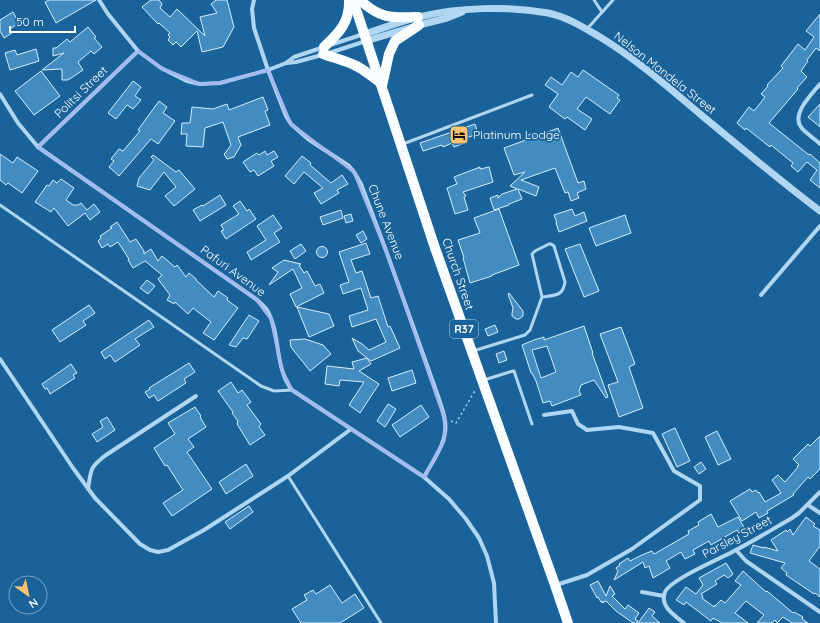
<svg xmlns="http://www.w3.org/2000/svg" width="820" height="623" viewBox="0 0 820 623" font-family="Quicksand,sans-serif">
<rect width="100%" height="100%" fill="#1a639a"/>
<g fill="#438cc1" stroke="#d7edfc" fill-rule="evenodd">
<path d="M49 0H96L56 23 45 2Z"/>
<path d="M151 0H159L162 4 160 8 170 17 177 9 205 36 200 17 217 13 211 4 216 0H227L234 27 223 47 202 52 197 31 181 47 176 42 173 45 168 40 170 37 168 35 170 33 159 23 158 24 142 7Z"/>
<path d="M13 12 19 23 10 29 12 33 4 38 0 31V20Z"/>
<path d="M820 14V51L816 48 807 60 808 61 801 71 807 77 797 88 798 89 769 123 809 155 810 154 820 163V188L810 180 817 170 807 162 798 172 791 166 793 163 771 145 770 147 746 128 745 130 737 123 749 107 754 111 765 97 761 94 768 86 767 85 783 68 781 66 798 44 805 50 814 37 806 31Z"/>
<path d="M88 27 96 37 94 38 102 47 94 54 91 51 78 62 83 70 68 80H62V69L42 70 64 53 53 56V48H56L67 39 70 42Z"/>
<path d="M36 49 39 61 10 70 5 53 15 50 17 55Z"/>
<path d="M583 70 619 95 617 98 620 100 610 114 586 97 577 109 592 119 585 130 567 117 565 119 549 107 558 94 545 85 551 77 562 85 571 72 578 77Z"/>
<path d="M41 71 60 96 34 115 15 91Z"/>
<path d="M133 81 141 87 135 96 141 100 133 109 127 105 116 119 108 113Z"/>
<path d="M263 97 268 110 265 111 270 125 238 137 241 145 234 157 227 159 224 154 226 152 231 145 223 122 205 128 203 147 186 146 187 134H181L182 123H190L192 107 213 109 227 104 229 110Z"/>
<path d="M159 101 167 107 163 113 175 121 158 144 151 139 119 176 109 167 114 161 111 159 119 149 123 151 140 131 138 130Z"/>
<path d="M820 104V127L808 117Z"/>
<path d="M475 124 478 134 466 138 467 142 454 147 452 143 443 147 442 145 423 151 420 143Z"/>
<path d="M558 128 578 183 584 181 586 189 577 193 579 198 571 201 568 192 565 193 555 168 521 180 539 187 536 196 518 189 522 199 509 204V205L494 210 490 198 498 195V198L502 194 517 189 510 186 525 172 514 175 504 148 526 140 525 136 534 133 535 137Z"/>
<path d="M265 151 267 155 274 151 278 157 271 161 274 166 258 176 254 170 250 172 243 162 257 153 259 155Z"/>
<path d="M0 154 13 163 17 157 38 171 22 193 8 183 6 185 0 180Z"/>
<path d="M153 155 176 172 179 170 195 189 174 206 165 196 176 187 164 172 150 190 137 186 139 178 154 160 151 157Z"/>
<path d="M302 156 311 163 310 165 331 183 342 175 348 184 337 190 339 193 321 204 314 193 323 188 304 172 294 184 285 176Z"/>
<path d="M480 167V169L489 167 493 182 463 192 466 196 464 197 468 210 455 214 447 188 457 184 454 177Z"/>
<path d="M61 179 74 188 66 200 73 205H78L81 203 87 210 94 204 100 212 90 220 85 213 68 226 54 208 51 212 35 202 47 185 49 186 53 180 57 183Z"/>
<path d="M220 195 226 205 200 221 193 210 202 205 203 206Z"/>
<path d="M240 201 247 211 249 209 256 219 226 239 221 231 224 230 221 225 239 214 233 206Z"/>
<path d="M499 209 519 265 492 275V276L470 283 463 258H464L458 240 480 233 474 218Z"/>
<path d="M572 209 575 216 584 212 587 221 559 232 556 223H557L554 215Z"/>
<path d="M341 210 343 218 323 225 320 217Z"/>
<path d="M351 214 353 221 346 223 344 216Z"/>
<path d="M273 215 282 228 274 233 280 242 251 260 247 252 266 240 257 226Z"/>
<path d="M625 215 631 233 596 246 589 228Z"/>
<path d="M117 222 130 242 136 239 144 251V254L151 249 158 261 162 256 175 267 177 265 186 277 189 273 196 279V280L214 297 218 291 228 298 227 300 238 308 214 340 203 333 211 322 193 308 188 314 175 302 174 304 167 300 170 295 158 279 162 275 145 261 133 268 128 260 129 259 118 242 110 247 108 244 102 248 98 241 101 238 100 236 112 228 110 227Z"/>
<path d="M363 231 367 239 361 243 356 235Z"/>
<path d="M366 243 370 254 351 260 356 273 362 271 371 298 378 296 388 327 390 326 400 348 371 361 367 358 371 364 359 371 379 384 360 413 349 405 364 382 340 380 339 386 325 384 327 366 354 369 352 362 367 358 358 351 352 338 362 344 369 350 386 342 376 319 352 327 349 316 368 310 361 288 343 294 340 285 349 282 339 252Z"/>
<path d="M301 244 306 251 295 259 290 251Z"/>
<path d="M580 244 599 291 584 297 565 249Z"/>
<circle cx="322" cy="252" r="5.5"/>
<path d="M284 260 301 264 299 265 304 273 307 271 315 286 320 284 324 293 296 307 290 294 302 288 293 269 269 285 278 272 272 268Z"/>
<path d="M147 280 155 286 148 294 140 288Z"/>
<path d="M509 293 523 311V316L519 319H516L512 316V314L513 308 508 294Z"/>
<path d="M89 305 95 313 83 321 86 325 60 342 52 330Z"/>
<path d="M297 307 329 314 334 326 309 337Z"/>
<path d="M249 315 259 321 247 339 243 338 236 347 229 345Z"/>
<path d="M149 320 154 327 135 339 140 345 115 362 110 355 105 359 101 352Z"/>
<path d="M495 325 498 332 488 336 485 329Z"/>
<path d="M584 326 593 353H592L608 397 606 398 594 380 581 385 579 391 581 395 552 406 550 401 543 403 536 381 532 373H531L522 345 534 340 544 337V340ZM547 346 556 372 541 378 532 350Z"/>
<path d="M621 327 635 364 629 367 643 408 619 417 608 385 618 382 600 334Z"/>
<path d="M305 339 323 345 331 354 310 371 291 347 290 340Z"/>
<path d="M504 351 507 360 499 363 496 354Z"/>
<path d="M189 363 195 372 184 379 186 383 158 401 154 395 149 398 145 392 150 389 149 388Z"/>
<path d="M71 364 77 373 73 375 75 378 50 394 47 388 45 389 42 384Z"/>
<path d="M412 370 416 383 392 391 388 378Z"/>
<path d="M231 382 238 393 242 390 251 402 247 405 261 424 259 427 265 435 250 445 237 424 238 421 232 413 233 412 218 391Z"/>
<path d="M388 404 396 409 385 427 377 421Z"/>
<path d="M421 405 429 417 400 437 392 425Z"/>
<path d="M195 407 201 416 200 417 206 427 188 439 194 447 187 452 212 489 172 516 163 503 183 490 167 465 165 466 154 448 175 434 168 423Z"/>
<path d="M107 417 115 430 97 442 92 434 103 427 100 421Z"/>
<path d="M675 428 690 461 677 467 662 434Z"/>
<path d="M717 431 731 459 718 465 705 437Z"/>
<path d="M820 436V469L810 479 808 477 793 494 794 495 767 511 768 513 759 518 756 512 742 521 730 501 750 489 752 492 756 490 758 493 759 492 765 502 781 493 772 480 778 475 785 482 798 467 797 466 799 465 793 459 808 444 810 446Z"/>
<path d="M701 462 706 469 699 474 694 467Z"/>
<path d="M246 464 253 476 226 494 219 482Z"/>
<path d="M249 506 253 512 230 529 225 522Z"/>
<path d="M711 514 718 527 738 517 745 529 739 533 737 530 711 545 709 541 693 550 695 554 685 559 681 552 666 561 670 568 653 578 649 566 645 568 643 562 614 580 618 571 616 568 620 565 619 564 628 558 630 561 642 555 652 551 654 554 656 553 689 534 688 531 699 525 698 522Z"/>
<path d="M806 517 815 524 813 526 820 530V546L809 561 820 569V597L815 593 814 594 786 575 787 573 781 568 785 563 750 553 753 545 764 548V547L778 551 771 540 786 530 787 532 790 529 793 535Z"/>
<path d="M726 563 733 574 728 578 724 575 715 581 717 584 701 594 703 596 702 598 714 607 715 605V606L721 600 725 603 741 585 735 581 743 571 766 592 767 591 793 613 794 612 803 617 802 619 808 623H792L783 617 777 623 775 620 772 623H757L764 615 746 601 735 613 748 623H722L713 618 711 621 686 602 684 605 676 600 686 587 696 594 703 585 699 578Z"/>
<path d="M598 581 606 596 610 586 615 594 612 596 625 609 628 605 639 613 635 619 638 621 636 623H633L616 611 606 601 602 603 603 601 601 602 598 597 597 598 590 585Z"/>
<path d="M330 585 342 603 355 594 364 608 340 623H301L292 609 307 600 304 595 313 590 316 594Z"/>
<path d="M649 608 655 612 652 616 660 623H638Z"/>
</g>
<g fill="none" stroke-linecap="round" stroke-linejoin="round">
<path stroke="#b0d6f1" stroke-width="1.5" stroke-dasharray="2 3" stroke-linecap="butt" d="M451 421 456 423 476 389"/>
<g stroke="#b0d6f1" stroke-width="3">
<path d="M594 0 602 12"/>
<path d="M587 29 613 0"/>
<path d="M403 144 532 95"/>
<path d="M0 205 261 386 274 391 292 390"/>
<path d="M473 351 525 335 530 330 542 297 532 254 535 251 549 244H551L554 246 565 282C563 297 554 295 542 297"/>
<path d="M484 380 513 371H514L532 424"/>
<path d="M288 476 381 623"/>
</g>
<g stroke="#b0d6f1" stroke-width="4">
<path d="M99 0 108 14 138 51 161 68 187 81 200 84 220 83 268 70 286 63 294 57 324 47"/>
<path d="M254 0 252 9 254 28 268 70 286 116 291 124 308 139 349 166 354 172 361 184 388 256 439 399C442 409 447 421 445 432 444 446 431 464 424 477"/>
<path d="M330 45 364 34"/>
<path d="M329 53 366 41"/>
<path d="M286 63 296 62 322 55"/>
<path d="M820 84C812 94 791 114 801 127 804 132 815 139 820 144"/>
<path d="M0 94 18 123 38 147 256 299C260 303 264 306 267 310 281 334 274 367 292 390L424 477 449 499 466 519 479 538 487 556 494 583 496 623"/>
<path d="M38 147 138 51"/>
<path d="M761 295 820 226"/>
<path d="M0 359 73 468 95 498 140 544 150 550 158 552 168 550 204 530 288 476 351 429"/>
<path d="M544 415 572 411 578 424 587 430 619 427 653 433 674 471 700 486V500L632 549 587 575 556 585"/>
<path d="M88 489C91 469 90 467 106 455L196 396"/>
<path d="M808 505 820 513"/>
<path d="M736 550 746 561 820 612"/>
<path d="M642 592 664 596"/>
<path d="M684 623C675 616 659 606 665 592 671 579 722 558 736 550 755 540 773 529 792 518L799 513 820 492"/>
</g>
<g stroke="#b0d6f1" stroke-width="7">
<path d="M364 34C382 29 400 21 419 17 458 7 508 6 548 13 567 17 583 27 600 37 636 59 668 87 700 114 740 147 779 180 820 211"/>
<path d="M366 41 419 25 447 18 462 12"/>
</g>
<g stroke="#fafdff" stroke-width="10">
<path d="M353 0 435 248 555 585 568 623"/>
<path d="M360 0C380 19 392 18 418 17"/>
<path d="M324 47C339 33 350 22 349 0"/>
<path d="M323 54C334 58 344 60 354 65 364 69 372 77 381 83"/>
<path d="M382 86 389 54 395 41 419 25"/>
</g>
</g>
<path fill="none" stroke="#a5b8ef" stroke-width="3" stroke-linejoin="round" d="M138 51 161 68 200 84 220 83 268 70 291 124 354 172 388 256 445 420 444 441 424 477 292 390 282 370 271 319 256 299 38 147Z"/>
<defs>
<g id="hotel-square" transform="scale(1)"><rect x="-9" y="-9" width="18" height="18" rx="4" fill="#ffc370" stroke="#1a639a"/><path d="M-6-4.5h1.5V1H6V5H4.5V3h-9V5H-6ZM-4 0a1.8 1.8 0 1 1 3.6 0ZM.5 0V-2.5h3Q6-2.5 6 0Z" fill="#111"/></g>
</defs>
<g fill-rule="evenodd">
<use href="#hotel-square" x="459" y="135"/>
</g>
<g text-anchor="middle" stroke-width="3.5" stroke-linejoin="round" paint-order="stroke">
<rect fill="#1a639a" stroke="#bad0e1" stroke-width="1" x="450" y="320" width="28" height="18" rx="3"/>
<g font-size="11" font-weight="bold" fill="#fff">
<text x="464" y="333">R37</text>
</g>
<g font-size="12" fill="#fff" stroke="#1a639a">
<text transform="translate(665 73) rotate(38)" y="4">Nelson Mandela Street</text>
<text transform="translate(81 92) rotate(-44)" y="4">Politsi Street</text>
<text transform="translate(386 222) rotate(69)" y="4">Chune Avenue</text>
<text transform="translate(233 271) rotate(36)" y="4">Pafuri Avenue</text>
<text transform="translate(458 274) rotate(71)" y="4">Church Street</text>
<text transform="translate(737 537) rotate(-28)" y="4">Parsley Street</text>
</g>
<g font-size="12" fill="#fff" stroke="#1a639a" text-anchor="start">
<text x="473" y="139">Platinum Lodge</text>
</g>
</g>
<g transform="translate(28 595) rotate(147)"><circle r="19" fill="#1a639a" stroke="#76a1c2"/>
<path d="M0-3L7 15L0 10L-7 15Z" fill="#ffc370"/>
<text y="-6" font-size="11" font-weight="bold" text-anchor="middle" fill="#ffffff">N</text>
</g>
<path d="M10 26v6h65v-6" fill="none" stroke="#ffffff" stroke-width="2"/>
<text x="16" y="26" font-size="12" fill="#ffffff" stroke="#1a639a" stroke-width="3" paint-order="stroke">50 m</text>
</svg>
